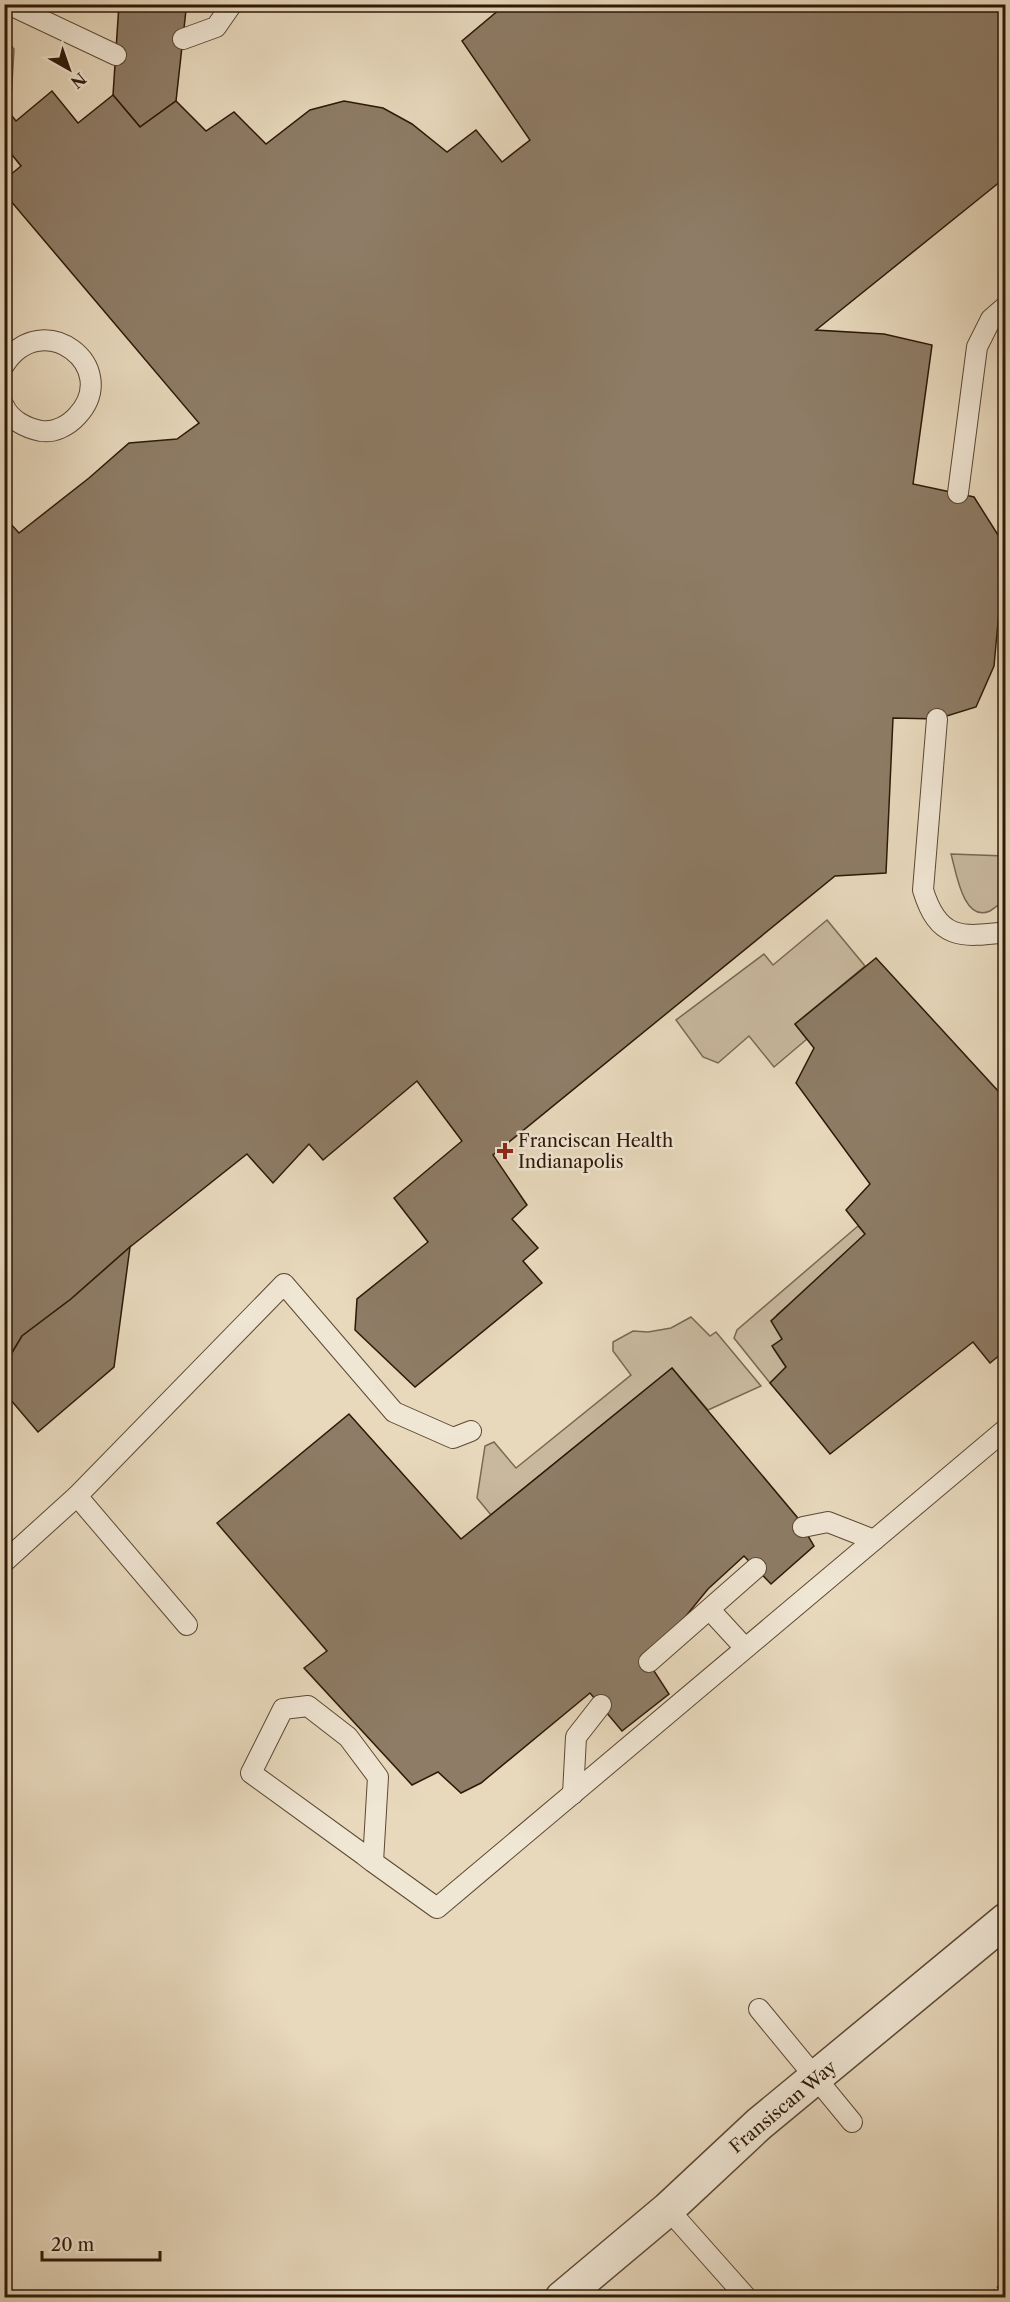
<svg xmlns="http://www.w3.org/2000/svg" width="1010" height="2302" viewBox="0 0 1010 2302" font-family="'Libre Caslon Text',serif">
<rect width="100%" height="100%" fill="#e8d9bd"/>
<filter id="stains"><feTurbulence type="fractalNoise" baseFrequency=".00333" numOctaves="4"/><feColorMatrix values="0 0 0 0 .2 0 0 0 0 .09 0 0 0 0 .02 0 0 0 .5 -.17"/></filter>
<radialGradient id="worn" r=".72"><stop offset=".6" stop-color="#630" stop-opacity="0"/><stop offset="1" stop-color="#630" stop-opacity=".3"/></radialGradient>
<g fill="#c8b89e" stroke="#7a6852" stroke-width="1.5">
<path d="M4 38 14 49 11 100 5 96Z"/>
<path d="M951 854 1005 856V899C1001 903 995 908 990 911 963 923 956 871 951 854Z"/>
<path d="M827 920 865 966 795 1024 807 1039 774 1067 749 1036 718 1063 703 1057 676 1020 764 954 773 965Z"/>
<path d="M858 1226 868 1237 777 1315 789 1333 774 1349 786 1367 770 1383 734 1338 737 1330Z"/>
<path d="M691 1317 710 1336 716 1332 761 1386 708 1410 672 1368 491 1515 477 1498 485 1446 494 1442 516 1468 631 1375 613 1351V1342L633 1331 648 1332 671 1328Z"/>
</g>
<g fill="#8e7c66" stroke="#2d1807" stroke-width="1.5">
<path d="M119 4 186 10 176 101 140 127 113 95Z"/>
<path d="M506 4H1006V177L816 330 884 334 932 345 913 484 974 497 1005 546 994 666 976 707 937 719 893 718 886 873 835 876 493 1155 527 1205 512 1219 538 1248 523 1261 542 1283 415 1387 355 1330 357 1299 428 1242 394 1198 462 1141 417 1081 323 1160 309 1144 273 1183 247 1154 130 1247 71 1299 22 1336 4 1366V526L9 522 19 533 89 478 129 443 177 439 199 423 4 193V180L21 166 4 145V106L16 121 52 91 78 123 113 95 140 127 176 101 206 131 234 112 266 144 310 110 344 101 383 108 412 124 447 152 476 130 502 162 530 140 462 41Z"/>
<path d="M876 958 1000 1093 1006 1090V1350L990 1363 973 1342 830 1454 770 1383 786 1367 772 1346 782 1339 771 1321 865 1234 846 1210 870 1184 796 1083 814 1048 795 1024Z"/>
<path d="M130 1247 114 1367 38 1432 4 1392V1366L22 1336 71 1299Z"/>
<path d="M672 1368 797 1517 814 1546 771 1584 744 1556 708 1589 681 1622 643 1654 669 1694 622 1731 590 1693 481 1783 461 1793 438 1772 412 1785 304 1668 327 1651 217 1523 349 1414 461 1539Z"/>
</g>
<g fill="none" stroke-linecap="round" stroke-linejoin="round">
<g stroke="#5c4834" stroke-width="22">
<g id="lane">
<path d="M8 4 116 55"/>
<path d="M183 39 216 27 232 4"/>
<path d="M4 365C42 305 123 367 77 416 68 426 54 433 41 431 26 428 10 420 4 406"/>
<path d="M958 493 977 347 991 319 1006 306"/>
<path d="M937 719 923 890C938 939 960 938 1006 932"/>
<path d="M77 1496 187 1625"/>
<path d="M803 1527 828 1522 874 1540"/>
<path d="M4 1562 77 1496 284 1284 394 1412 453 1438 471 1431"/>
<path d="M710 1610 745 1648"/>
<path d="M649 1662 756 1568"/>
<path d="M573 1794 576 1737 601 1705"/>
<path d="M373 1862 378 1777 348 1737 308 1706 283 1709 251 1773 364 1855 373 1862 437 1908 1006 1429"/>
<path d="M759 2009 852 2122"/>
<path d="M668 2209 747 2298"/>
</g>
</g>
<g stroke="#5c4834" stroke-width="36">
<path id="street" d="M562 2298 668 2209 759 2124 1006 1920"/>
</g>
<g stroke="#2d1807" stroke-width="4" stroke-dasharray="4.5 3" stroke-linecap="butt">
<path d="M671 2298H672"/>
<path d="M986 2298 1006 2282"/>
</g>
<use href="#lane" stroke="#f0e6d4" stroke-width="20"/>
<use href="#street" stroke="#f0e6d4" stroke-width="33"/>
</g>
<path fill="#8f2418" stroke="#f0e6d4" stroke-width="2" d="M502 1142h6v6h6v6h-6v6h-6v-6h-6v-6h6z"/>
<g text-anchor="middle" stroke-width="5" stroke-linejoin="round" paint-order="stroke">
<g font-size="18" fill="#2d1807" stroke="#f0e6d4" text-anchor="start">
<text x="518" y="1147">Franciscan Health<tspan x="518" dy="21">Indianapolis</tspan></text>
</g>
<g font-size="18" fill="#2d1807" stroke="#f0e6d4">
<text transform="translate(783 2107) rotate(-40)" y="6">Fransiscan Way</text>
</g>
</g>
<rect width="1010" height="2302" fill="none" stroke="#e8d9bd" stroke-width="24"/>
<rect x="6" y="6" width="998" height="2290" fill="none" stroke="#2d1807" stroke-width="3"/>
<rect x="12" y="12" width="986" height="2278" fill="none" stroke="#2d1807" stroke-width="1.5"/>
<g transform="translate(69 69) rotate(140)" stroke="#f0e6d4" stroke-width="4.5" paint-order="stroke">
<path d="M0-4.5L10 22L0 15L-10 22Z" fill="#2d1807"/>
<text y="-9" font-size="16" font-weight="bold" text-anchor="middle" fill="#2d1807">N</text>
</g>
<path d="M42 2251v9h118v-9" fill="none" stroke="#2d1807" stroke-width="3"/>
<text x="51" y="2251" font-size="18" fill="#2d1807" stroke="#f0e6d4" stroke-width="4.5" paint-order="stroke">20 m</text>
<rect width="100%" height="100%" filter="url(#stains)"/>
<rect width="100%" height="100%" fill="url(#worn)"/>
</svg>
